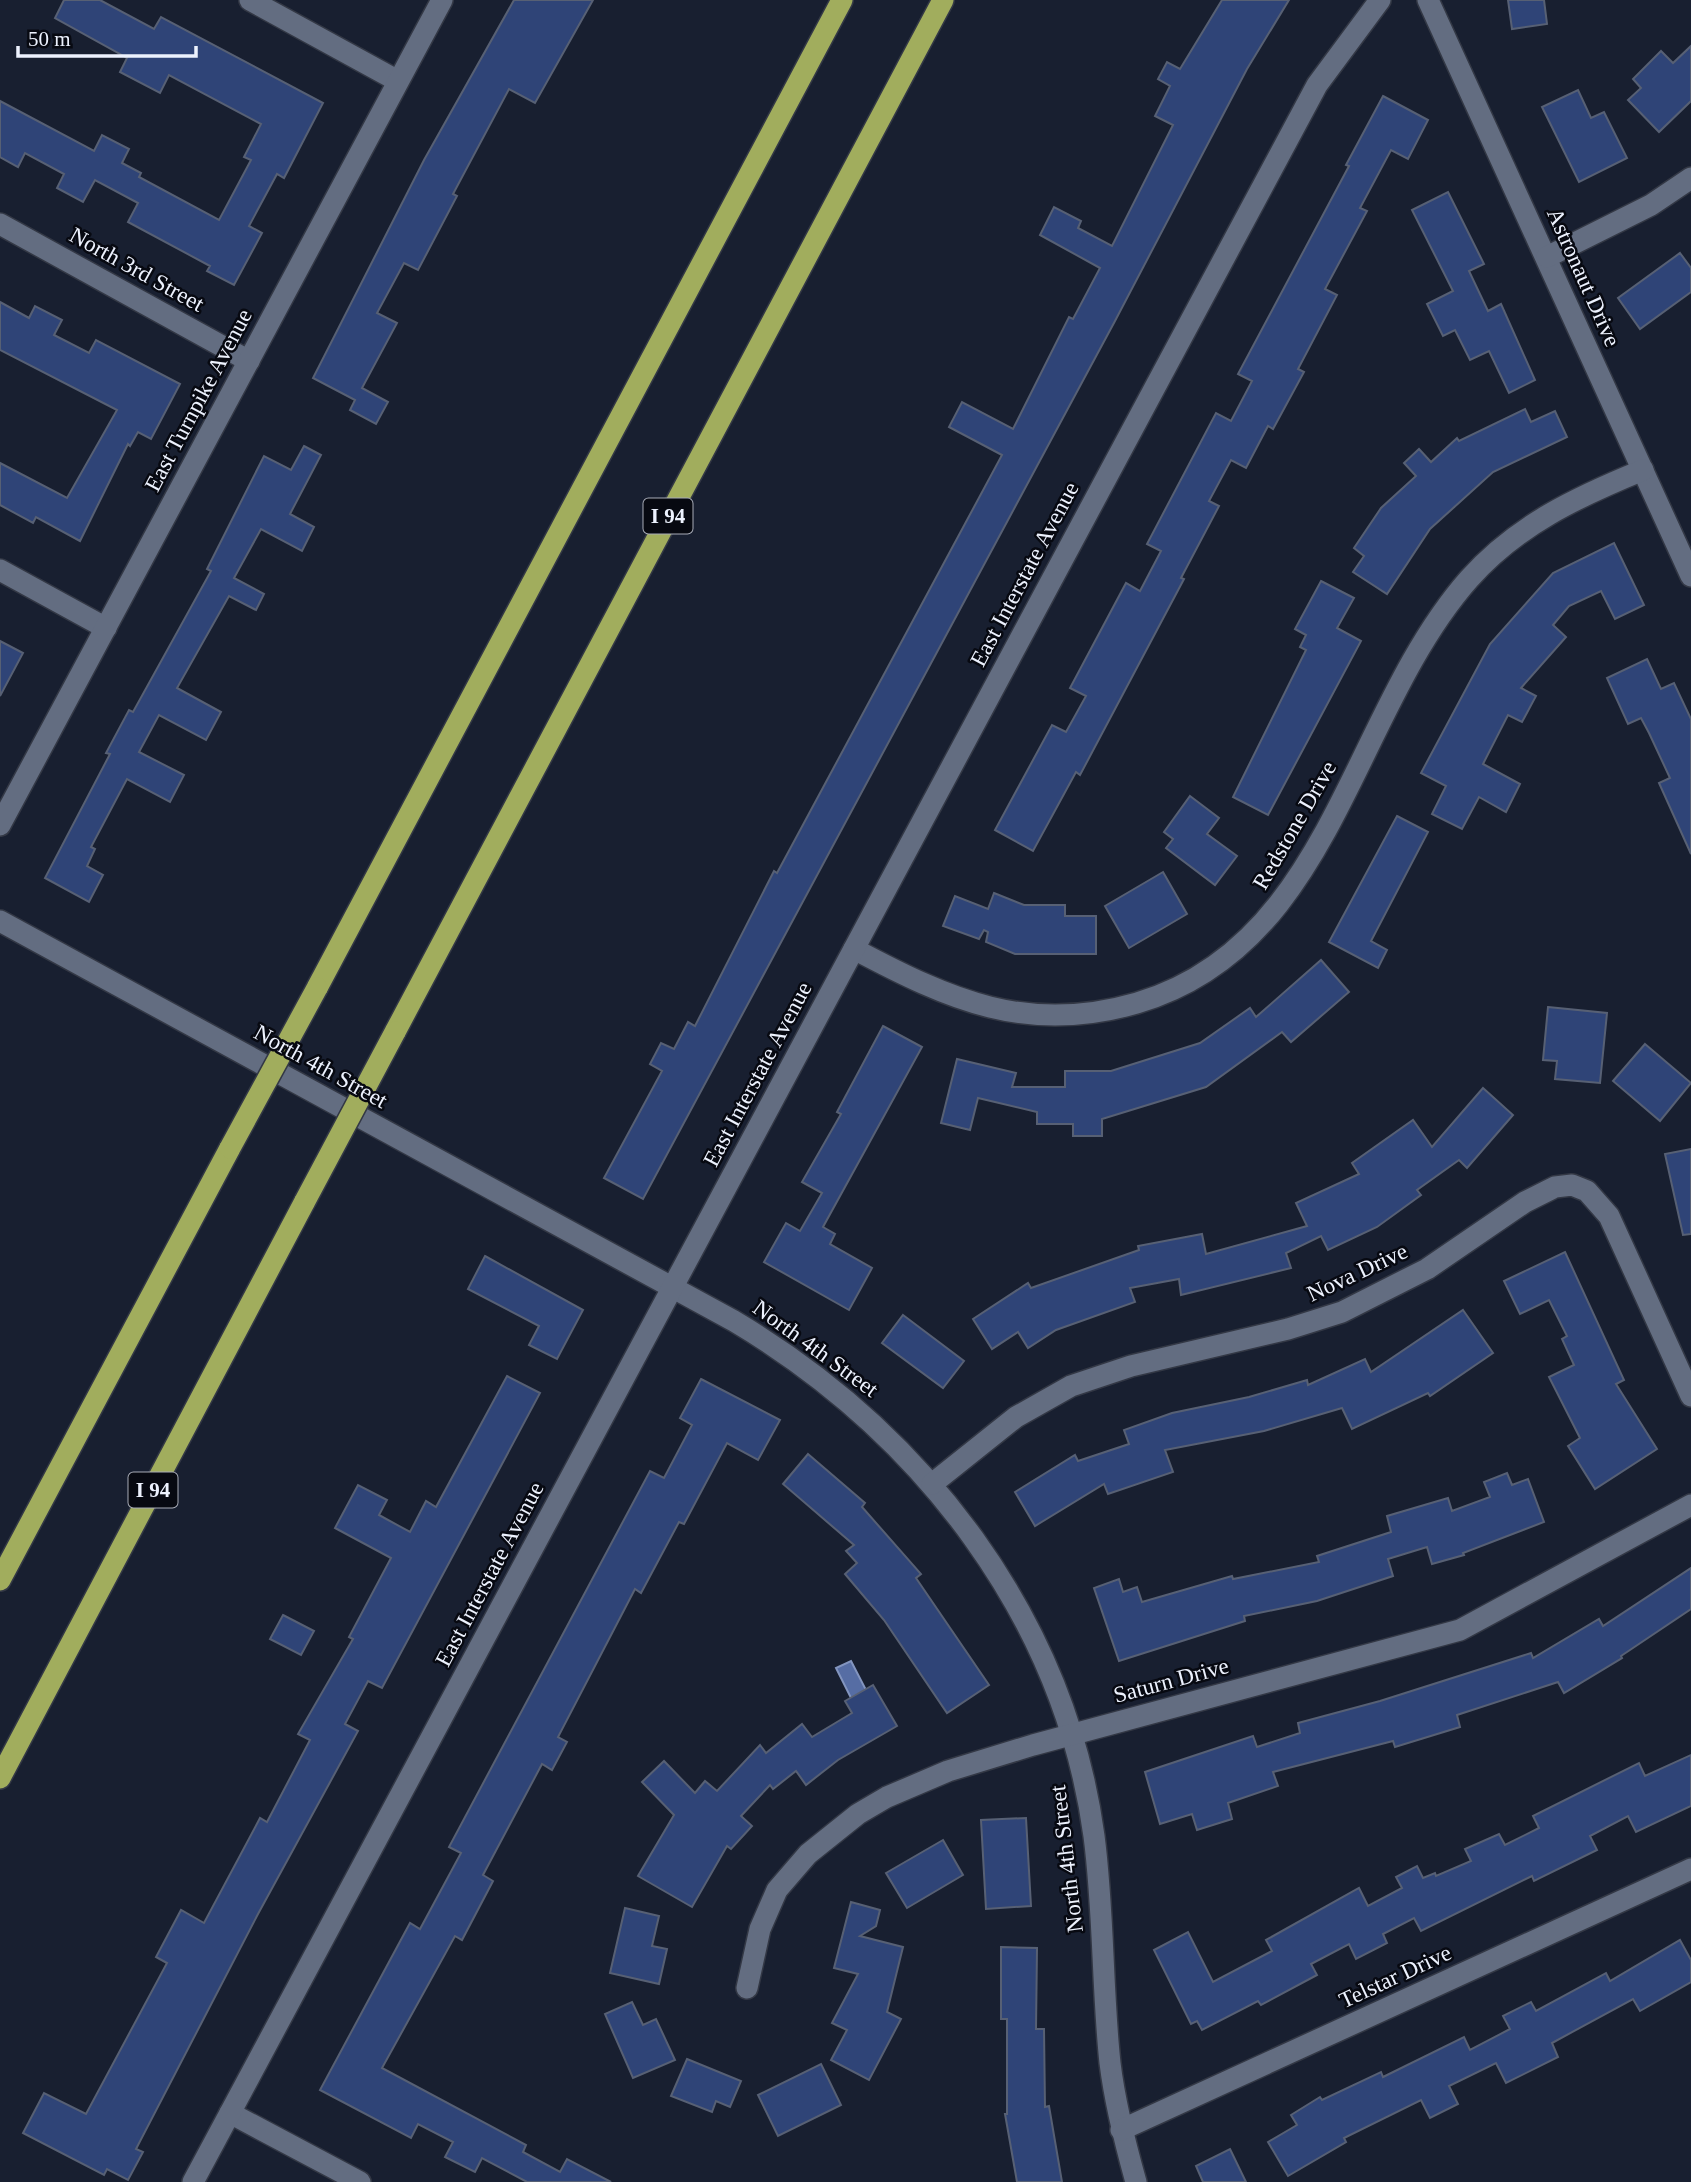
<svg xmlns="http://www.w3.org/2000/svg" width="1691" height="2182" viewBox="0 0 1691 2182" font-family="'Times New Roman',serif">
<rect width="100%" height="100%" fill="#181f30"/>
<path fill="#566da4" stroke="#8395bf" stroke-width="2" d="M851 1661 866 1690 851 1698 836 1668Z"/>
<g fill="#2f4477" stroke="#576074" stroke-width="2">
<path d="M64 0H100L154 29 161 17 323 103 284 178 277 174 249 226 262 233 234 285 207 271 210 266 128 222 138 203 95 180 83 202 57 188 64 174 25 153 18 167 0 157V101L94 151 102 135 129 149 122 163 141 173 139 177 219 220 251 160 244 157 261 124 169 75 160 93 120 72 127 58 55 18Z"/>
<path d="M514 0H593L535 103 509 89 453 194 457 196 418 270 404 263 377 313 397 323 362 388 388 402 376 424 350 410 355 400 313 378 424 160Z"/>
<path d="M1222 0H1289L1247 69 1115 321 643 1199 604 1178 662 1071 650 1064 661 1043 674 1049 688 1022 695 1026 774 871 777 873 1002 455 949 427 962 402 1013 429 1069 317 1073 319 1100 268 1040 235 1054 207 1081 221 1078 228 1112 246 1173 125 1155 116 1170 86 1158 79 1167 62 1180 69Z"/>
<path d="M1508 0H1544L1547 24 1512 29Z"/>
<path d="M1691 46V101L1659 132 1628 100 1641 88 1633 79 1661 51 1673 63Z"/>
<path d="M1578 90 1591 118 1604 112 1627 158 1579 182 1542 107Z"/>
<path d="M1383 96 1428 120 1408 159 1391 150 1360 208 1367 211 1325 289 1337 295 1298 369 1304 372 1273 429 1268 426 1246 468 1231 460 1209 501 1219 506 1181 578 1184 579 1080 775 1076 772 1033 851 995 830 1052 725 1066 732 1086 696 1070 688 1126 583 1140 591 1161 551 1147 544 1216 413 1231 421 1252 381 1238 374 1349 166 1346 165Z"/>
<path d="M1448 192 1484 264 1469 271 1488 311 1501 304 1535 380 1509 393 1489 351 1470 360 1455 330 1443 336 1427 304 1453 291 1412 210Z"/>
<path d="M1680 253 1691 268V292L1640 329 1618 298Z"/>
<path d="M0 302 29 318 35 306 62 320 54 335 89 353 96 340 180 384 151 439 138 432 130 446 128 444 80 541 36 517 33 523 0 505V463L67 498 117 410 0 350Z"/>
<path d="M1525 409 1531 422 1555 411 1567 437 1493 472 1430 529 1387 594 1353 572 1364 556 1354 548 1381 508 1416 476 1404 463 1419 449 1431 462 1457 438 1459 441Z"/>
<path d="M304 446 321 455 290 514 314 527 302 551 261 529 234 578 264 594 256 610 229 596 177 688 221 712 206 740 159 715 139 752 184 775 170 802 127 779 91 847 95 849 87 866 103 875 89 902 45 878 110 754 106 753 129 710 133 712 211 571 207 569 264 456 291 470Z"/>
<path d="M1614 543 1644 605 1615 619 1601 591 1569 606 1553 625 1566 637 1521 688 1536 696 1522 722 1508 715 1483 764 1520 784 1506 812 1479 797 1462 829 1432 814 1446 786 1421 773 1490 644 1553 573Z"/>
<path d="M1321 581 1354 598 1337 628 1361 641 1268 815 1233 797 1306 650 1300 647 1306 635 1295 629Z"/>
<path d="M0 641 23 653 0 696Z"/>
<path d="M1647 659 1661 689 1674 683 1691 719V854L1659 783 1670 778 1649 733 1641 718 1628 724 1607 678Z"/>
<path d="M1190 796 1219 818 1207 834 1237 856 1215 885 1166 848 1173 839 1164 832Z"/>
<path d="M1397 816 1428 832 1371 941 1387 950 1378 968 1329 942Z"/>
<path d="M1163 872 1187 914 1129 948 1105 906Z"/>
<path d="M994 893 1024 905H1065V916H1096V954H1015L986 942 988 932 984 930 979 939 943 926 955 896 988 909Z"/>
<path d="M1321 960 1349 992 1291 1042 1282 1032 1206 1087 1102 1119V1136H1073V1124H1037V1112L978 1098 970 1130 941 1123 957 1059 1016 1073 1012 1087H1065V1071H1111L1200 1043 1250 1008 1256 1017Z"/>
<path d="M1548 1007 1607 1013 1600 1083 1555 1079 1557 1061 1543 1060Z"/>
<path d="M883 1026 922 1047 823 1227 835 1234 830 1244 872 1268 849 1310 764 1262 786 1223 800 1231 822 1193 802 1182 841 1114 837 1112Z"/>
<path d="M1645 1044 1691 1083 1660 1121 1613 1081Z"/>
<path d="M1483 1088 1513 1115 1467 1168 1459 1160 1417 1190 1421 1195 1377 1227 1328 1250 1321 1236 1286 1253 1291 1268 1181 1295 1179 1279 1130 1288 1135 1302 1056 1330 1028 1348 1018 1332 992 1349 973 1319 1028 1283 1031 1288 1139 1250 1138 1246 1202 1234 1206 1254 1307 1226 1296 1203 1359 1174 1352 1163 1413 1120 1432 1147Z"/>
<path d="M1691 1149V1234L1683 1235 1665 1154Z"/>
<path d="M1565 1252 1624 1380 1616 1384 1657 1449 1595 1489 1568 1446 1580 1438 1549 1377 1574 1365 1562 1339 1567 1336 1549 1300 1520 1314 1504 1281Z"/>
<path d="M485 1256 583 1310 557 1359 529 1345 539 1326 468 1289Z"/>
<path d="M1463 1310 1493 1353 1430 1396 1428 1393 1352 1429 1342 1408 1264 1431 1165 1450 1173 1472 1108 1494 1104 1484 1035 1526 1015 1492 1075 1455 1078 1461 1129 1444 1124 1430 1172 1413 1249 1397 1307 1380 1308 1385 1365 1359 1371 1372Z"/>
<path d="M903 1315 964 1361 943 1388 882 1343Z"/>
<path d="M507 1376 540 1393 382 1688 368 1681 345 1724 358 1731 258 1914 136 2149 143 2152 128 2180 107 2169 104 2175 23 2133 44 2093 86 2114 167 1963 156 1957 181 1910 204 1923 260 1818 267 1822 310 1740 298 1734 353 1639 349 1637 391 1558 335 1528 358 1485 387 1500 379 1515 410 1532 426 1501 436 1507Z"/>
<path d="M701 1379 780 1420 758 1460 727 1443 684 1524 679 1522 641 1593 635 1589 558 1737 567 1742 552 1770 542 1764 483 1875 493 1881 462 1940 455 1936 382 2068 526 2145 523 2152 560 2172 567 2159 611 2182H527L482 2158 475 2172 445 2157 453 2142 418 2124 411 2138 320 2090 410 1923 420 1929 461 1853 449 1847 650 1471 664 1478 692 1425 680 1418Z"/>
<path d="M808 1454 865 1503 862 1507 921 1574 916 1578 989 1685 947 1713 884 1620 845 1574 857 1563 846 1551 854 1545 783 1484Z"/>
<path d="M1507 1473 1512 1485 1528 1479 1544 1522 1463 1553 1464 1555 1432 1564 1427 1547 1388 1559 1393 1576 1317 1601 1244 1616 1245 1621 1119 1661 1094 1588 1119 1579 1123 1592 1137 1587 1142 1602 1232 1576 1233 1579 1319 1562 1317 1556 1391 1532 1387 1516 1448 1498 1452 1511 1490 1497 1484 1482Z"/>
<path d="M1691 1568V1609L1621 1656 1622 1658 1564 1693 1558 1682 1457 1715 1460 1727 1395 1747 1393 1741 1273 1772 1278 1786 1228 1803 1232 1819 1197 1830 1192 1814 1160 1824 1145 1772 1253 1736 1257 1747 1300 1733 1298 1723 1380 1701 1531 1653 1533 1658 1599 1619 1603 1626Z"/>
<path d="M283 1615 314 1631 301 1655 270 1639Z"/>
<path d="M873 1685 897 1726 838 1760 806 1785 796 1771 773 1789 770 1785 741 1816 752 1826 731 1849 727 1846 692 1907 638 1876 674 1815 642 1782 664 1761 695 1793 705 1781 717 1791 760 1745 766 1753 802 1724 812 1737 852 1713 845 1701Z"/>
<path d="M1691 1755V1806L1636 1832 1628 1816 1590 1836 1597 1850 1534 1881 1532 1876 1421 1931 1414 1918 1383 1934 1387 1943 1356 1959 1349 1944 1311 1964 1317 1975 1261 2005 1258 2001 1202 2030 1197 2021 1191 2024 1154 1950 1188 1932 1213 1982 1272 1951 1266 1940 1359 1888 1368 1906 1402 1888 1396 1877 1417 1866 1423 1878 1435 1873 1436 1876 1471 1861 1465 1849 1499 1834 1505 1845 1539 1828 1533 1816 1639 1763 1645 1776Z"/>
<path d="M1026 1818 1031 1906 986 1909 981 1820Z"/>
<path d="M943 1840 963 1875 907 1908 886 1873Z"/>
<path d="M851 1902 880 1910 876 1926 860 1936 903 1947 887 2012 901 2019 869 2080 831 2060 847 2030 832 2023 858 1974 834 1968Z"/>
<path d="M625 1908 659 1916 652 1946 667 1949 659 1984 610 1973Z"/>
<path d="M1680 1940 1691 1960V1982L1640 2011 1633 1999 1552 2043 1558 2057 1506 2083 1496 2063 1449 2086 1458 2104 1430 2118 1421 2100 1344 2138 1346 2142 1288 2176 1268 2142 1297 2125 1291 2115 1320 2097 1322 2100 1381 2072 1383 2077 1464 2037 1470 2050 1510 2029 1503 2016 1531 2002 1536 2011 1606 1973 1610 1981Z"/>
<path d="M1001 1947 1037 1948 1036 2029H1044L1045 2107 1049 2106 1062 2182H1017L1005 2114H1007V2019H1001Z"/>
<path d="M632 2002 643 2025 656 2019 675 2060 633 2078 605 2014Z"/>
<path d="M687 2059 741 2081 730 2107 716 2101 712 2112 671 2096Z"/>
<path d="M821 2064 841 2105 778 2136 758 2095Z"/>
<path d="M1230 2149 1246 2182H1203L1196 2166Z"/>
</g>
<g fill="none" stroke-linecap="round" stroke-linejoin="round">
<g stroke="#333845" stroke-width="24">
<g id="minor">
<path d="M250 0 398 81"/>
<path d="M1428 0 1691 576"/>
<path d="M0 224 249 361"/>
<path d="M1547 257 1651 205 1691 178"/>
<path d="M0 570 106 628"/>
<path d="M0 825 442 0"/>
<path d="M0 921 734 1321C922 1433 1064 1616 1094 1836 1104 1912 1102 1988 1110 2063 1115 2104 1125 2143 1136 2182"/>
<path d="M854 949C950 1000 1027 1035 1137 1003 1332 946 1350 714 1469 579 1517 525 1577 497 1643 470"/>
<path d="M932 1484 1016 1417 1071 1386 1131 1366 1288 1329 1342 1312 1427 1269 1525 1202 1555 1187 1572 1185 1587 1191 1609 1216 1691 1396"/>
<path d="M747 1988 760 1929 777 1890 808 1854 858 1814 887 1797 948 1771 1033 1745 1460 1630 1691 1505"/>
<path d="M230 2113 360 2182"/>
<path d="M1121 2130 1691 1869"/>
<path d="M193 2182 1317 85 1380 0"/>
</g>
</g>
<g stroke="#333845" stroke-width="24">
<g id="highway">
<path d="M317 988 842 0"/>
<path d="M395 1032 943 0"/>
<path d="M0 1580 230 1148"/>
<path d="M0 1778 305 1201"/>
</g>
</g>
<use href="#minor" stroke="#636d81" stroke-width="21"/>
<use href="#highway" stroke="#a1ad5d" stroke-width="21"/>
<g stroke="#333845" stroke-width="24" stroke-linecap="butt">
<g id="highway-bridge">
<path d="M230 1148 317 988"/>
<path d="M305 1201 395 1032"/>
</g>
</g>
<use href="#highway-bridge" stroke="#a1ad5d" stroke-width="21"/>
</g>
<g text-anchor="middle" stroke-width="5" stroke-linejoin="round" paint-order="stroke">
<g fill="#070911" stroke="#a8acb7" stroke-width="2">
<rect x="643.5" y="498.5" width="49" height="35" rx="5"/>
<rect x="128.5" y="1472.5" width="49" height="35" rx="5"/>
</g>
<g font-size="21" font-weight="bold" fill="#edf2fe">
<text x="668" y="523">I 94</text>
<text x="153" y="1497">I 94</text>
</g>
<g font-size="23" fill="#edf2fe" stroke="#070911">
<text transform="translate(137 269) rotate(29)" y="8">North 3rd Street</text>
<text transform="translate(1584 277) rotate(66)" y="8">Astronaut Drive</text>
<text transform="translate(198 400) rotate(-62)" y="8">East Turnpike Avenue</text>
<text transform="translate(1024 574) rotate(-62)" y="8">East Interstate Avenue</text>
<text transform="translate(1294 825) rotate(-60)" y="8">Redstone Drive</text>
<text transform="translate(321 1066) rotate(29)" y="8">North 4th Street</text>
<text transform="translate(757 1074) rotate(-62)" y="8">East Interstate Avenue</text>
<text transform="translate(1357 1272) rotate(-25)" y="8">Nova Drive</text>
<text transform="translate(816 1348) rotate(36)" y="8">North 4th Street</text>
<text transform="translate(489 1574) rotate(-62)" y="8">East Interstate Avenue</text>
<text transform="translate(1171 1680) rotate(-15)" y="8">Saturn Drive</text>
<text transform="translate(1066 1859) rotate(-97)" y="8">North 4th Street</text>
<text transform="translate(1395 1976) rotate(-25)" y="8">Telstar Drive</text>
</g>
</g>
<path d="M18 46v10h178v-10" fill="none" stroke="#edf2fe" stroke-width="3.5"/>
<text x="28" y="46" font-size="21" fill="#edf2fe" stroke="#070911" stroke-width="5" paint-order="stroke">50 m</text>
</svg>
